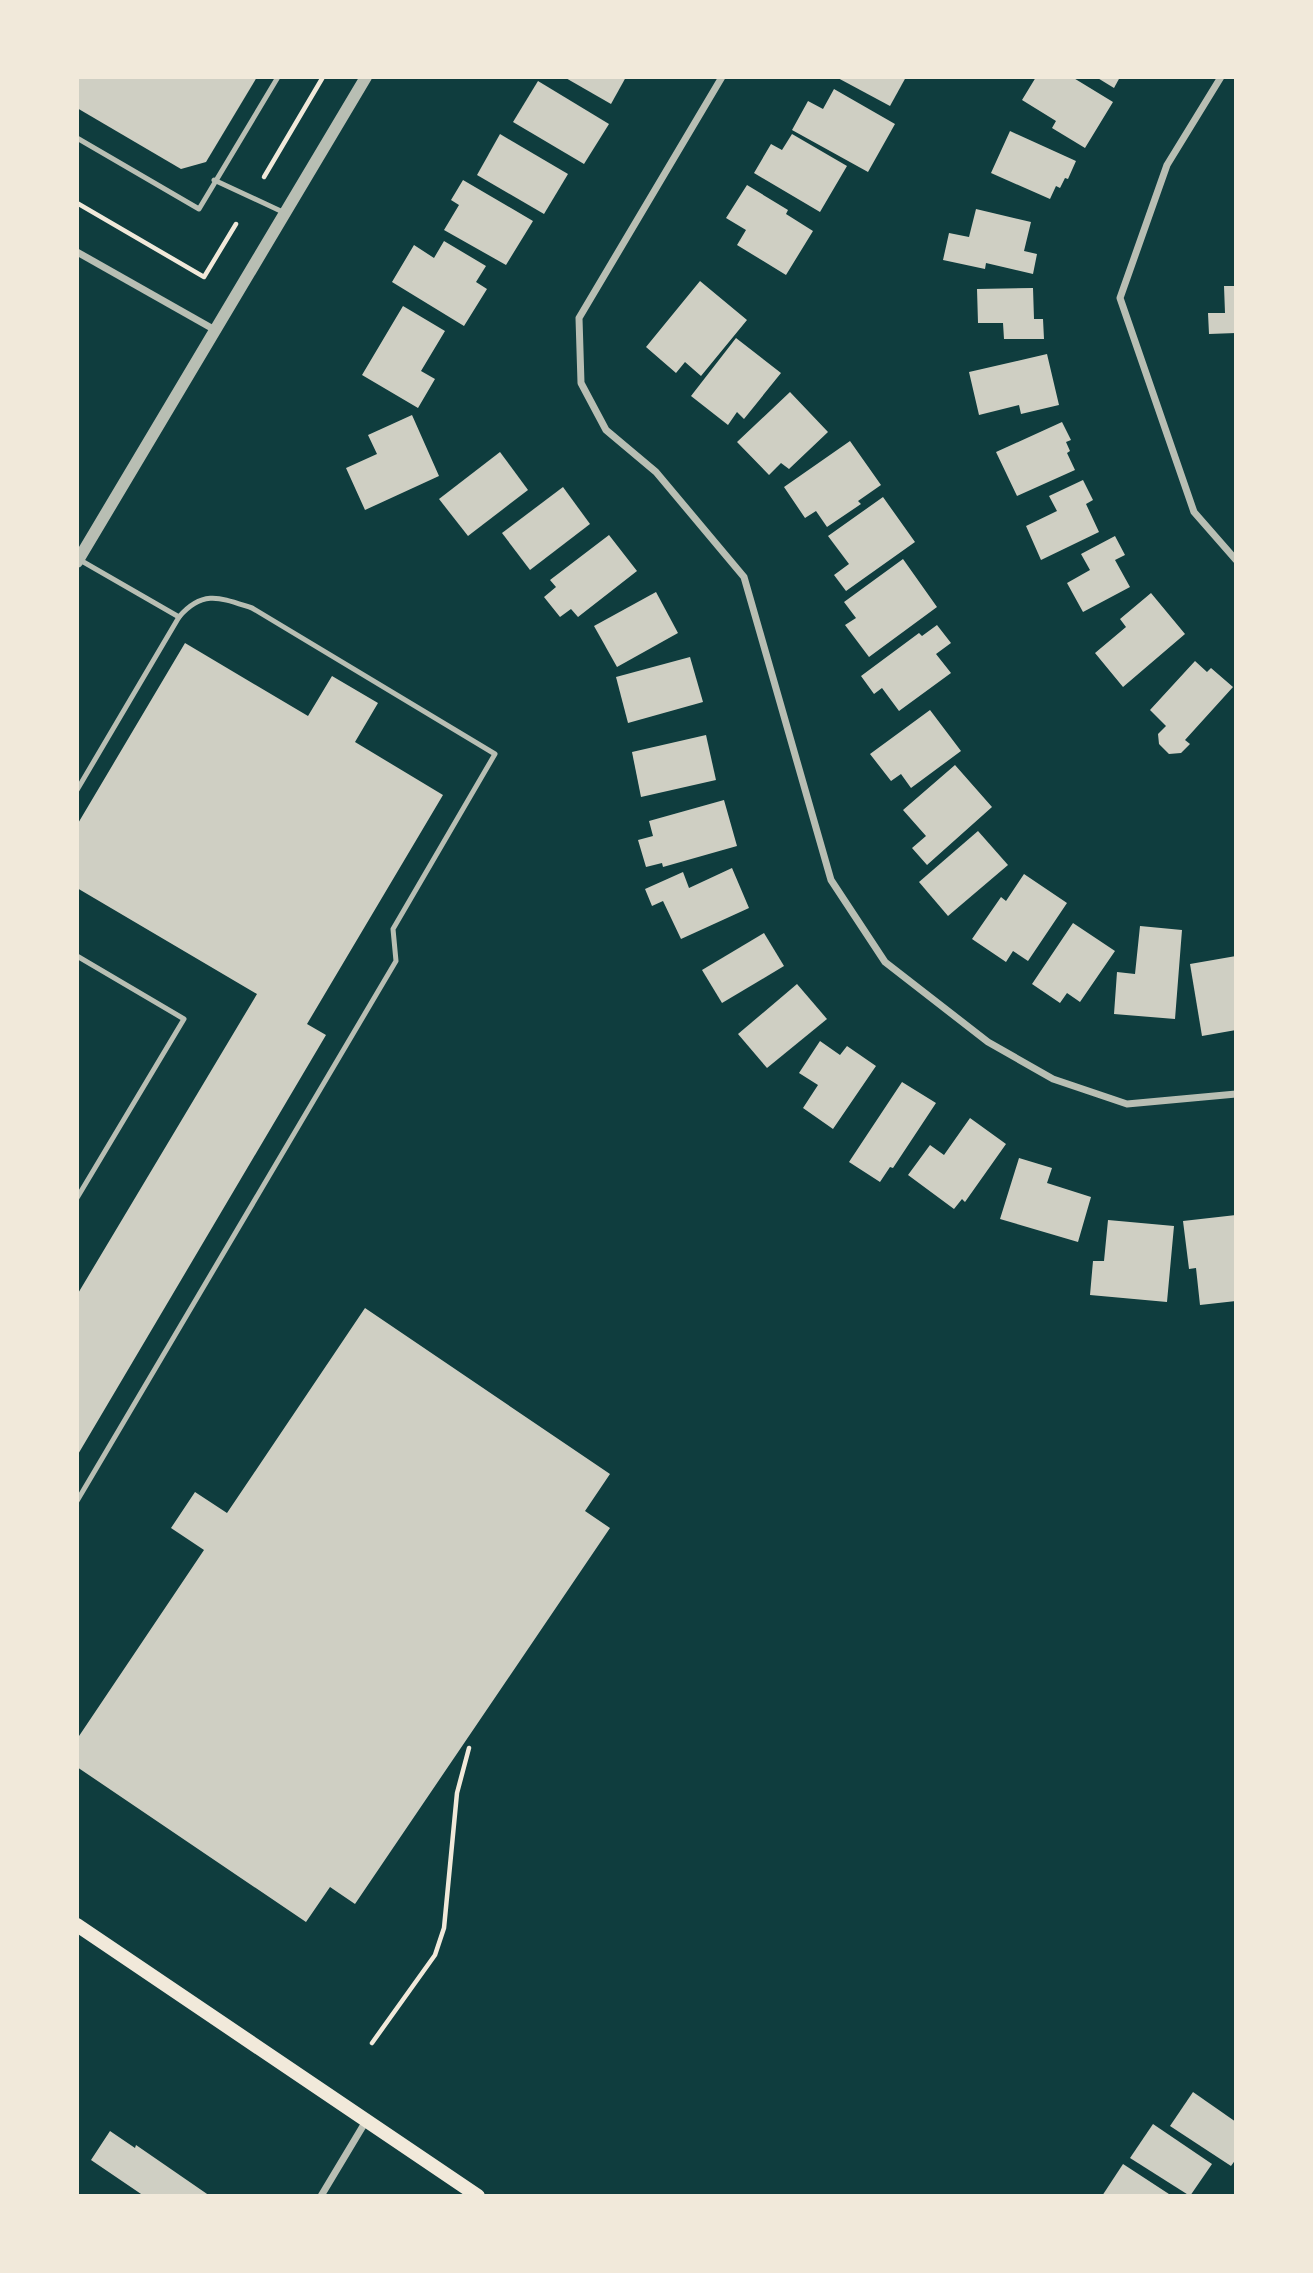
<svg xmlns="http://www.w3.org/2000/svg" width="1313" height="2273" viewBox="0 0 1313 2273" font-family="Barlow,sans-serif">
<rect width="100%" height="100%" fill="#0f3d3e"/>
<g fill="#cfcfc3">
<path d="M77 77H257L206 162 181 169 77 108Z"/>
<path d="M564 77H626L611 104Z"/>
<path d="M836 77H906L890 106Z"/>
<path d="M1036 77H1072L1113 102 1085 148 1052 128 1056 121 1022 100Z"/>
<path d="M1096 77H1120L1114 88Z"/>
<path d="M538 81 609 124 584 164 513 122Z"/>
<path d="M834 89 895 124 868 172 792 130 808 101 823 109Z"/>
<path d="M1010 131 1076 161 1068 179 1065 178 1060 188 1056 186 1050 199 991 173Z"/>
<path d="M500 134 568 174 544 214 477 175Z"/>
<path d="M792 134 847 166 820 212 754 173 771 144 782 150Z"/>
<path d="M463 180 533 221 506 265 444 230 459 205 451 200Z"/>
<path d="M747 185 788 210 786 214 813 231 786 275 737 245 746 230 726 218Z"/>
<path d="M976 209 1031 222 1024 251 1037 254 1033 274 986 263 985 269 943 260 949 233 969 237Z"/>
<path d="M444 241 486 266 476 282 487 289 464 326 392 282 414 245 434 258Z"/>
<path d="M700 281 747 320 701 376 685 362 676 373 646 347Z"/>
<path d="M1224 286H1236V333L1209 334 1208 313H1225Z"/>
<path d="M1033 288 1034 319H1043L1044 339H1004L1003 323H978L977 289Z"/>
<path d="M403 306 445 331 421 371 435 379 418 408 362 375Z"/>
<path d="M736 338 781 373 744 419 737 412 728 425 691 396Z"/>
<path d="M1047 354 1059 405 1021 414 1019 405 979 415 969 372Z"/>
<path d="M790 392 828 432 789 469 781 463 769 475 737 442Z"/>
<path d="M412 415 439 476 365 510 346 468 377 454 368 435Z"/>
<path d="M1062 422 1071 440 1066 442 1070 451 1067 453 1075 470 1017 496 996 452Z"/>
<path d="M850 441 881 485 858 501 861 504 827 527 816 511 805 518 784 487Z"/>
<path d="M500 452 528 490 468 536 439 499Z"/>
<path d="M1083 480 1093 500 1086 504 1099 532 1041 560 1026 526 1057 511 1049 496Z"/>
<path d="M563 487 590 524 530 570 502 533Z"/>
<path d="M883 497 915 542 846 591 834 575 849 564 828 536Z"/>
<path d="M609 535 637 571 578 617 571 609 560 617 544 597 556 587 550 580Z"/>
<path d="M1115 536 1125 555 1115 560 1130 587 1083 612 1067 583 1090 570 1081 554Z"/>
<path d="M903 559 937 607 869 657 845 625 856 618 844 602Z"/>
<path d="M656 592 678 633 617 667 594 626Z"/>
<path d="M1151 593 1185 634 1123 687 1095 653 1126 627 1120 619Z"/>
<path d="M937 625 951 643 936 654 951 673 899 711 882 688 874 694 861 676 919 633 922 636Z"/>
<path d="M185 643 308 716 332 676 378 703 355 742 443 795 307 1024 326 1035 77 1456V1295L257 994 77 888V825Z"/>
<path d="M690 657 703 702 628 723 616 677Z"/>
<path d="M1195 661 1207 672 1211 668 1233 687 1185 740 1190 744 1181 753 1169 754 1159 744 1158 734 1166 726 1150 710Z"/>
<path d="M930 710 961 751 911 788 901 774 891 781 870 754Z"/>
<path d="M706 735 716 780 641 797 632 752Z"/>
<path d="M955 765 992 807 927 865 912 848 926 836 903 810Z"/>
<path d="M724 800 737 846 663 867 662 863 646 867 638 840 653 836 649 821Z"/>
<path d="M978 831 1008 865 948 916 919 882Z"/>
<path d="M732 868 749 908 681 939 663 901 652 906 645 889 683 872 689 888Z"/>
<path d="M1024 874 1067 903 1028 961 1013 951 1006 962 972 939 1001 897 1006 901Z"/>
<path d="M1073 923 1115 951 1080 1002 1067 993 1060 1003 1032 984Z"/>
<path d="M1140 926 1182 930 1175 1019 1114 1014 1117 972 1135 974Z"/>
<path d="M764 933 784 966 722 1003 702 970Z"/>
<path d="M1236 956V1030L1202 1036 1190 964Z"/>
<path d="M797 984 827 1019 767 1068 738 1034Z"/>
<path d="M820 1041 840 1055 847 1046 876 1066 833 1129 803 1108 818 1085 799 1073Z"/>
<path d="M902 1082 936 1103 893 1168 890 1167 880 1182 849 1162Z"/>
<path d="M970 1118 1006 1144 965 1202 962 1199 954 1209 908 1175 930 1145 944 1155Z"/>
<path d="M1019 1158 1052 1168 1047 1183 1091 1197 1078 1242 1000 1219Z"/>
<path d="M1236 1215V1301L1200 1305 1196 1268 1189 1269 1183 1221Z"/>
<path d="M1108 1220 1174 1226 1167 1302 1090 1295 1093 1261H1104Z"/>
<path d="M365 1308 610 1474 585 1511 610 1528 355 1904 330 1887 306 1922 77 1767V1739L204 1550 171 1528 195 1492 227 1513Z"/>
<path d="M1193 2092 1236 2122V2159L1231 2166 1170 2126Z"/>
<path d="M1153 2124 1212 2164 1190 2196 1130 2158Z"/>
<path d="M110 2131 135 2148 136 2145 210 2196H144L91 2160Z"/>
<path d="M1123 2164 1172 2196H1102Z"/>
</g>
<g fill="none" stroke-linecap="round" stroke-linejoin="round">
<g stroke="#f1e9da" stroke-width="4.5">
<path d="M264 177 323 77"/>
<path d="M77 203 204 277 236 224"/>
<path d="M372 2043 435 1955 444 1928 457 1793 469 1748"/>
</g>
<g stroke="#b8beb3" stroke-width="5">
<path d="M77 138 199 209 278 77"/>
<path d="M214 180 285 213"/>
<path d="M77 790 179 617"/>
<path d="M77 956 184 1019 77 1198"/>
<path d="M77 1501 396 961 393 929 495 754 252 608C221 598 203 589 179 617L80 560"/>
</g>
<g stroke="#b8beb3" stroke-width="7">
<path d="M722 77 579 318 581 383 606 430 656 472 744 577 831 880 885 962 988 1042 1053 1079 1127 1104 1236 1094"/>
<path d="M1221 77 1167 165 1120 298 1194 512 1236 560"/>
<path d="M77 252 215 330"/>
<path d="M321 2196 366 2121"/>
</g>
<path stroke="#b8beb3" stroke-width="12" d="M77 562 366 77"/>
<path stroke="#f1e9da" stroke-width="14" d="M77 1925 478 2196"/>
</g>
<rect width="1313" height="2273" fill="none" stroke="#f1e9da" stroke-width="158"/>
</svg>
